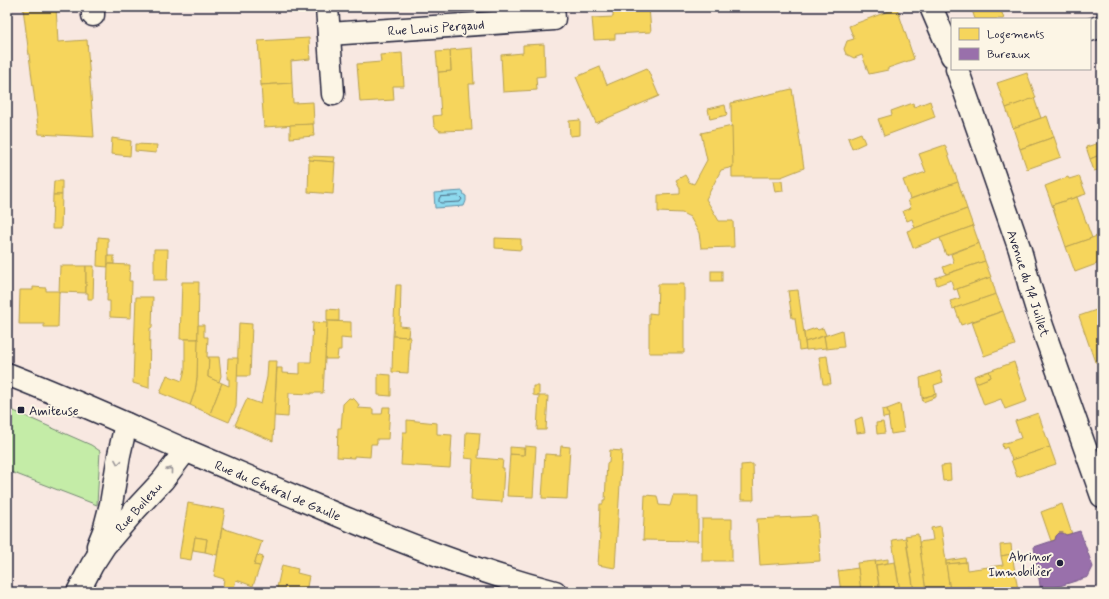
<svg xmlns="http://www.w3.org/2000/svg" width="1109" height="599" viewBox="0 0 1109 599" font-family="Mynerve,sans-serif">
<rect width="100%" height="100%" fill="#f8e8e1"/>
<filter id="ink" filterUnits="userSpaceOnUse"><feTurbulence type="fractalNoise" baseFrequency=".025" numOctaves="2"/><feDisplacementMap in="SourceGraphic" scale="8" xChannelSelector="R" yChannelSelector="G"/><feConvolveMatrix kernelMatrix="1 2 1 2 8 2 1 2 1" color-interpolation-filters="sRGB"/></filter>
<g filter="url(#ink)">
<path fill="#c4eca7" stroke="#738771" d="M7 408 91 445 100 451 97 505 11 472 7 467Z"/>
<path fill="#8dd9ee" stroke="#6290a6" d="M463 191 464 195 466 196V201L464 206 435 208 434 193Z"/>
<g fill="#f6d55c" stroke="#b69f52">
<path d="M36 7H56L58 42 87 40 94 137 39 134 23 8Z"/>
<path d="M613 7H649L651 32 615 34V39L594 40 592 18 613 17Z"/>
<path d="M971 7H1000L1004 19H975Z"/>
<path d="M897 8 914 59 888 68V70L869 74 862 55 854 58 846 54 844 49 847 41 854 39 849 26Z"/>
<path d="M309 38 310 59 291 61 292 83 261 85 258 41Z"/>
<path d="M544 44 545 76 536 77 537 90 503 92 501 55 523 53V45Z"/>
<path d="M472 48 474 84H469L472 130 440 131 434 126 433 116 441 115 438 72 451 71 450 50Z"/>
<path d="M450 51 451 71 438 72 436 52Z"/>
<path d="M402 53 404 86H393L394 100 360 102 357 64 381 62 380 55Z"/>
<path d="M600 67 607 85 647 68 659 96 596 123 576 77Z"/>
<path d="M1027 73 1036 98 1006 108 997 83Z"/>
<path d="M292 83 293 103 313 102 314 124 264 127 261 85Z"/>
<path d="M792 89 804 168 781 177H732L731 103Z"/>
<path d="M1034 98 1041 118 1013 128 1006 108Z"/>
<path d="M930 101 935 117 884 136 878 119 892 115 891 111 913 103 914 107Z"/>
<path d="M725 105 727 115 710 119 708 109Z"/>
<path d="M1047 116 1054 137 1020 149 1013 128Z"/>
<path d="M580 120V135L570 136 569 121Z"/>
<path d="M313 124 314 136 290 138V125Z"/>
<path d="M732 126 733 167 721 170 706 199 719 221H733L734 247 701 248 699 233 690 217 682 213 658 212V195L680 194V188L676 180 685 175 689 182 694 184 707 160 701 133Z"/>
<path d="M861 133 865 143 852 149 848 138Z"/>
<path d="M1054 137 1061 157 1027 169 1020 149Z"/>
<path d="M112 138 131 141 130 156 111 154Z"/>
<path d="M1102 142V154L1090 159 1086 147Z"/>
<path d="M135 144 157 145 156 153 135 151Z"/>
<path d="M945 145 958 182 910 199 903 180 926 172 919 154Z"/>
<path d="M1102 154V169L1094 171 1090 159Z"/>
<path d="M309 156 335 157 334 162 309 160Z"/>
<path d="M309 160 335 162 333 194 308 192Z"/>
<path d="M1079 176 1086 194 1052 205 1045 186 1068 177 1069 179Z"/>
<path d="M54 181H62V195H53Z"/>
<path d="M773 181H782L783 191 775 192Z"/>
<path d="M958 182 967 209 915 228 912 219 907 221 903 211 911 208 908 200Z"/>
<path d="M53 195H62L61 229H52Z"/>
<path d="M1077 197 1092 238 1066 247 1052 205Z"/>
<path d="M967 209 973 226 913 248 907 231Z"/>
<path d="M973 226 979 243 946 255 940 238Z"/>
<path d="M1100 235 1102 241V262L1075 272 1066 247Z"/>
<path d="M98 237 108 238V267L97 266Z"/>
<path d="M495 238 521 239V250L495 248Z"/>
<path d="M979 243 985 261 946 274 943 267 954 263 951 254Z"/>
<path d="M154 249H168L167 280H154Z"/>
<rect x="108" y="256" width="6" height="8"/>
<path d="M985 261 991 277 954 290 951 280 937 285 935 278Z"/>
<path d="M108 264 130 265 129 281H132L131 318 110 317V301H107Z"/>
<path d="M60 266H86V293L59 292Z"/>
<path d="M86 266H94L93 299H88V293H86Z"/>
<rect x="711" y="271" width="11" height="10"/>
<path d="M991 277 996 294 953 309 950 301 960 298 957 289Z"/>
<path d="M182 282H199L198 339H180Z"/>
<path d="M658 284H684V353H649V313L657 314Z"/>
<path d="M396 285H401L400 326 409 327 408 337 393 336Z"/>
<path d="M33 287 46 288V291H59L58 327H44V324H19L20 290H33Z"/>
<path d="M798 290 806 349 799 350 795 318H792L788 291Z"/>
<path d="M996 294 1003 311 961 325 955 308Z"/>
<path d="M136 297H153L152 328H150L149 388 133 383Z"/>
<path d="M1102 308V362H1095L1079 316Z"/>
<path d="M327 309 339 310V321H327Z"/>
<path d="M1003 311 1015 345 984 356 972 322Z"/>
<path d="M327 321 351 322V339L341 338V350H338L337 359H325Z"/>
<path d="M313 322 327 323 323 393H311V394L289 393 288 417 274 416 277 368H282V373L300 374V362H311Z"/>
<path d="M239 323 252 324 250 376H237Z"/>
<path d="M198 325H204V337H208L207 357H209L208 377 222 383 210 414 190 405 195 391 197 378Z"/>
<path d="M816 328 818 330 823 328 826 335 805 342 804 332Z"/>
<path d="M842 330 844 347 826 349 824 336Z"/>
<path d="M393 336 410 337 408 373 392 372Z"/>
<path d="M824 336 826 348 806 350 805 342Z"/>
<path d="M185 339H198L197 378 195 391 190 405 160 393 167 375 182 381 185 369Z"/>
<path d="M827 356 831 384H823L819 357Z"/>
<path d="M209 357H219L221 376 219 382 208 377Z"/>
<path d="M228 358H238L236 407 229 422 210 414 222 383 229 386V379H227Z"/>
<path d="M268 361H277L273 441 235 425 247 399 261 404 267 377Z"/>
<path d="M1014 362 1027 401 1005 409 1001 399 984 405 976 383 991 377 989 371Z"/>
<path d="M940 371 943 382 934 385 936 394 922 398 920 378Z"/>
<path d="M989 371 991 377 976 383 974 376Z"/>
<path d="M378 374 391 375V396L378 395Z"/>
<path d="M533 386H539V396L533 395Z"/>
<path d="M936 394V397L923 402 922 398Z"/>
<path d="M539 396H548L546 430H537Z"/>
<path d="M349 398 354 399 356 401 359 405 358 408 373 409V414H382L383 407H390L388 439H377V444H371L370 457 354 456V458L337 457 338 428H341L343 404Z"/>
<path d="M900 404 904 432 891 434 887 409Z"/>
<path d="M887 409 889 417 883 418 882 410Z"/>
<path d="M1038 413 1050 447 1012 460 1007 447 1003 449 1002 444 1021 438 1015 421Z"/>
<path d="M862 417 865 432 857 433 855 420Z"/>
<path d="M407 420 437 423V434L452 435 450 468 401 465 403 432H407Z"/>
<path d="M883 422 885 433 877 434 876 423Z"/>
<path d="M466 432 480 433 478 458 503 460 502 468H504L502 502 471 500 473 459 465 458Z"/>
<path d="M525 446 536 447 533 497 507 496 510 454 524 455Z"/>
<path d="M561 446 570 447 567 499 542 498 545 454 560 455Z"/>
<path d="M510 447 524 448V455L510 454Z"/>
<path d="M1050 447 1056 464 1017 477 1011 460Z"/>
<path d="M610 450 622 451 615 568 598 565 600 534H599L600 504H603V500H605L607 463H609Z"/>
<path d="M753 464 754 500H741V465Z"/>
<path d="M950 465 951 480 943 481 941 466Z"/>
<path d="M645 495 657 496 659 505 670 506 673 496H698V541L643 540Z"/>
<path d="M188 503 225 510 217 555 205 552 207 539 195 537 191 560 179 558Z"/>
<path d="M1062 504 1072 534 1066 535 1063 533H1059L1056 536 1055 540 1051 541 1041 512Z"/>
<path d="M817 516 820 561 760 565 757 519Z"/>
<rect x="702" y="519" width="30" height="42"/>
<path d="M941 526 950 590 926 592 919 542 933 540 931 528Z"/>
<path d="M222 528 262 541 254 565 260 566 253 586 236 580 234 588 231 589 225 587 223 585 224 579 214 576Z"/>
<path d="M918 534 919 542 926 592H914L906 538 905 536Z"/>
<path d="M195 537 207 539 205 552 193 550Z"/>
<path d="M906 538 907 548 914 592H900L892 540Z"/>
<path d="M1011 544 1012 554 1001 556 1000 545Z"/>
<path d="M1012 554 1018 590 1000 592H987L986 590 970 592 969 587 950 590 946 564 966 562 967 570 1003 565 1001 556Z"/>
<path d="M257 555 263 557 260 566 254 565Z"/>
<path d="M965 558 966 562 946 564V561Z"/>
<path d="M888 559V563L876 565 875 561Z"/>
<path d="M875 561 880 592H861L857 563Z"/>
<path d="M895 562 900 592H880L876 565Z"/>
<path d="M282 565 298 569 297 573 309 576 306 592H276Z"/>
<path d="M858 568 861 592H841L838 571Z"/>
</g>
<path fill="#9970ab" stroke="#755989" d="M1080 531 1093 567 1088 577 1041 592 1034 547 1055 540 1056 536 1059 533H1063L1066 535Z"/>
<g fill="none" stroke-linecap="round" stroke-linejoin="round">
<path stroke="#4d6b83" stroke-width="1" d="M459 196 462 199 460 202 441 203 439 202V199L440 197Z"/>
<g stroke="#22223b" stroke-width="25">
<g id="minor">
<path d="M93 7V15"/>
<path d="M327 7 333 94"/>
<path d="M931 7 952 56"/>
<path d="M1090 30 1102 26"/>
<path d="M329 34 554 19 553 7"/>
<path d="M957 69 1020 250 1030 287 1042 326 1102 496"/>
<path d="M98 546 104 531 111 504 119 455 126 424"/>
<path d="M78 592 92 565 105 545 135 510 163 480 186 450"/>
</g>
</g>
<g stroke="#22223b" stroke-width="25">
<path id="major" d="M7 374C67 397 126 424 185 450 229 469 274 488 319 507 396 540 474 571 555 592"/>
</g>
<use href="#minor" stroke="#fcf5e5" stroke-width="22"/>
<use href="#major" stroke="#fcf5e5" stroke-width="22"/>
</g>
<defs><path id="oneway-chevron" d="M-2-3.5L2.5 0L-2 3.5" fill="none" stroke-width="1.6" stroke-linecap="round" stroke-linejoin="round"/></defs>
<g stroke="#9a9698">
<use href="#oneway-chevron" transform="translate(118 462) rotate(99)"/>
<use href="#oneway-chevron" transform="translate(170 470) rotate(-51)"/>
</g>
</g>
<g fill="#22223b" stroke="#fcf5e5" stroke-width="1.5">
<rect x="17" y="406" width="8" height="8" rx="2"/>
<circle cx="1060" cy="563" r="4"/>
</g>
<g text-anchor="middle" stroke-width="4" stroke-linejoin="round" paint-order="stroke">
<g font-size="13" fill="#22223b" stroke="#fcf5e5">
<text transform="translate(436 27) rotate(-4)" y="5">Rue Louis Pergaud</text>
<text transform="translate(1029 283) rotate(72)" y="5">Avenue du 14 Juillet</text>
<text transform="translate(278 490) rotate(23)" y="5">Rue du Général de Gaulle</text>
<text transform="translate(138 507) rotate(-48)" y="5">Rue Boileau</text>
</g>
<g font-size="13" fill="#22223b" stroke="#fcf5e5" text-anchor="start">
<text x="29" y="415">Amiteuse</text>
<text x="1052" y="561" text-anchor="end">Abrinor<tspan x="1052" dy="15">Immobilier</tspan></text>
</g>
</g>
<rect width="1109" height="599" fill="none" stroke="#fcf5e5" stroke-width="24"/>
<rect x="12" y="12" width="1085" height="575" fill="none" stroke="#22223b" stroke-width="1.5" filter="url(#ink)"/>
<rect x="951" y="18" width="140" height="52" fill="#fcf5e5" stroke="#a5a1a1"/>
<rect x="959" y="28" width="20" height="12" fill="#f6d55c" stroke="#a5a1a1"/>
<text x="987" y="38" font-size="12" fill="#22223b">Logements</text>
<rect x="959" y="48" width="20" height="12" fill="#9970ab" stroke="#a5a1a1"/>
<text x="987" y="58" font-size="12" fill="#22223b">Bureaux</text>
</svg>
